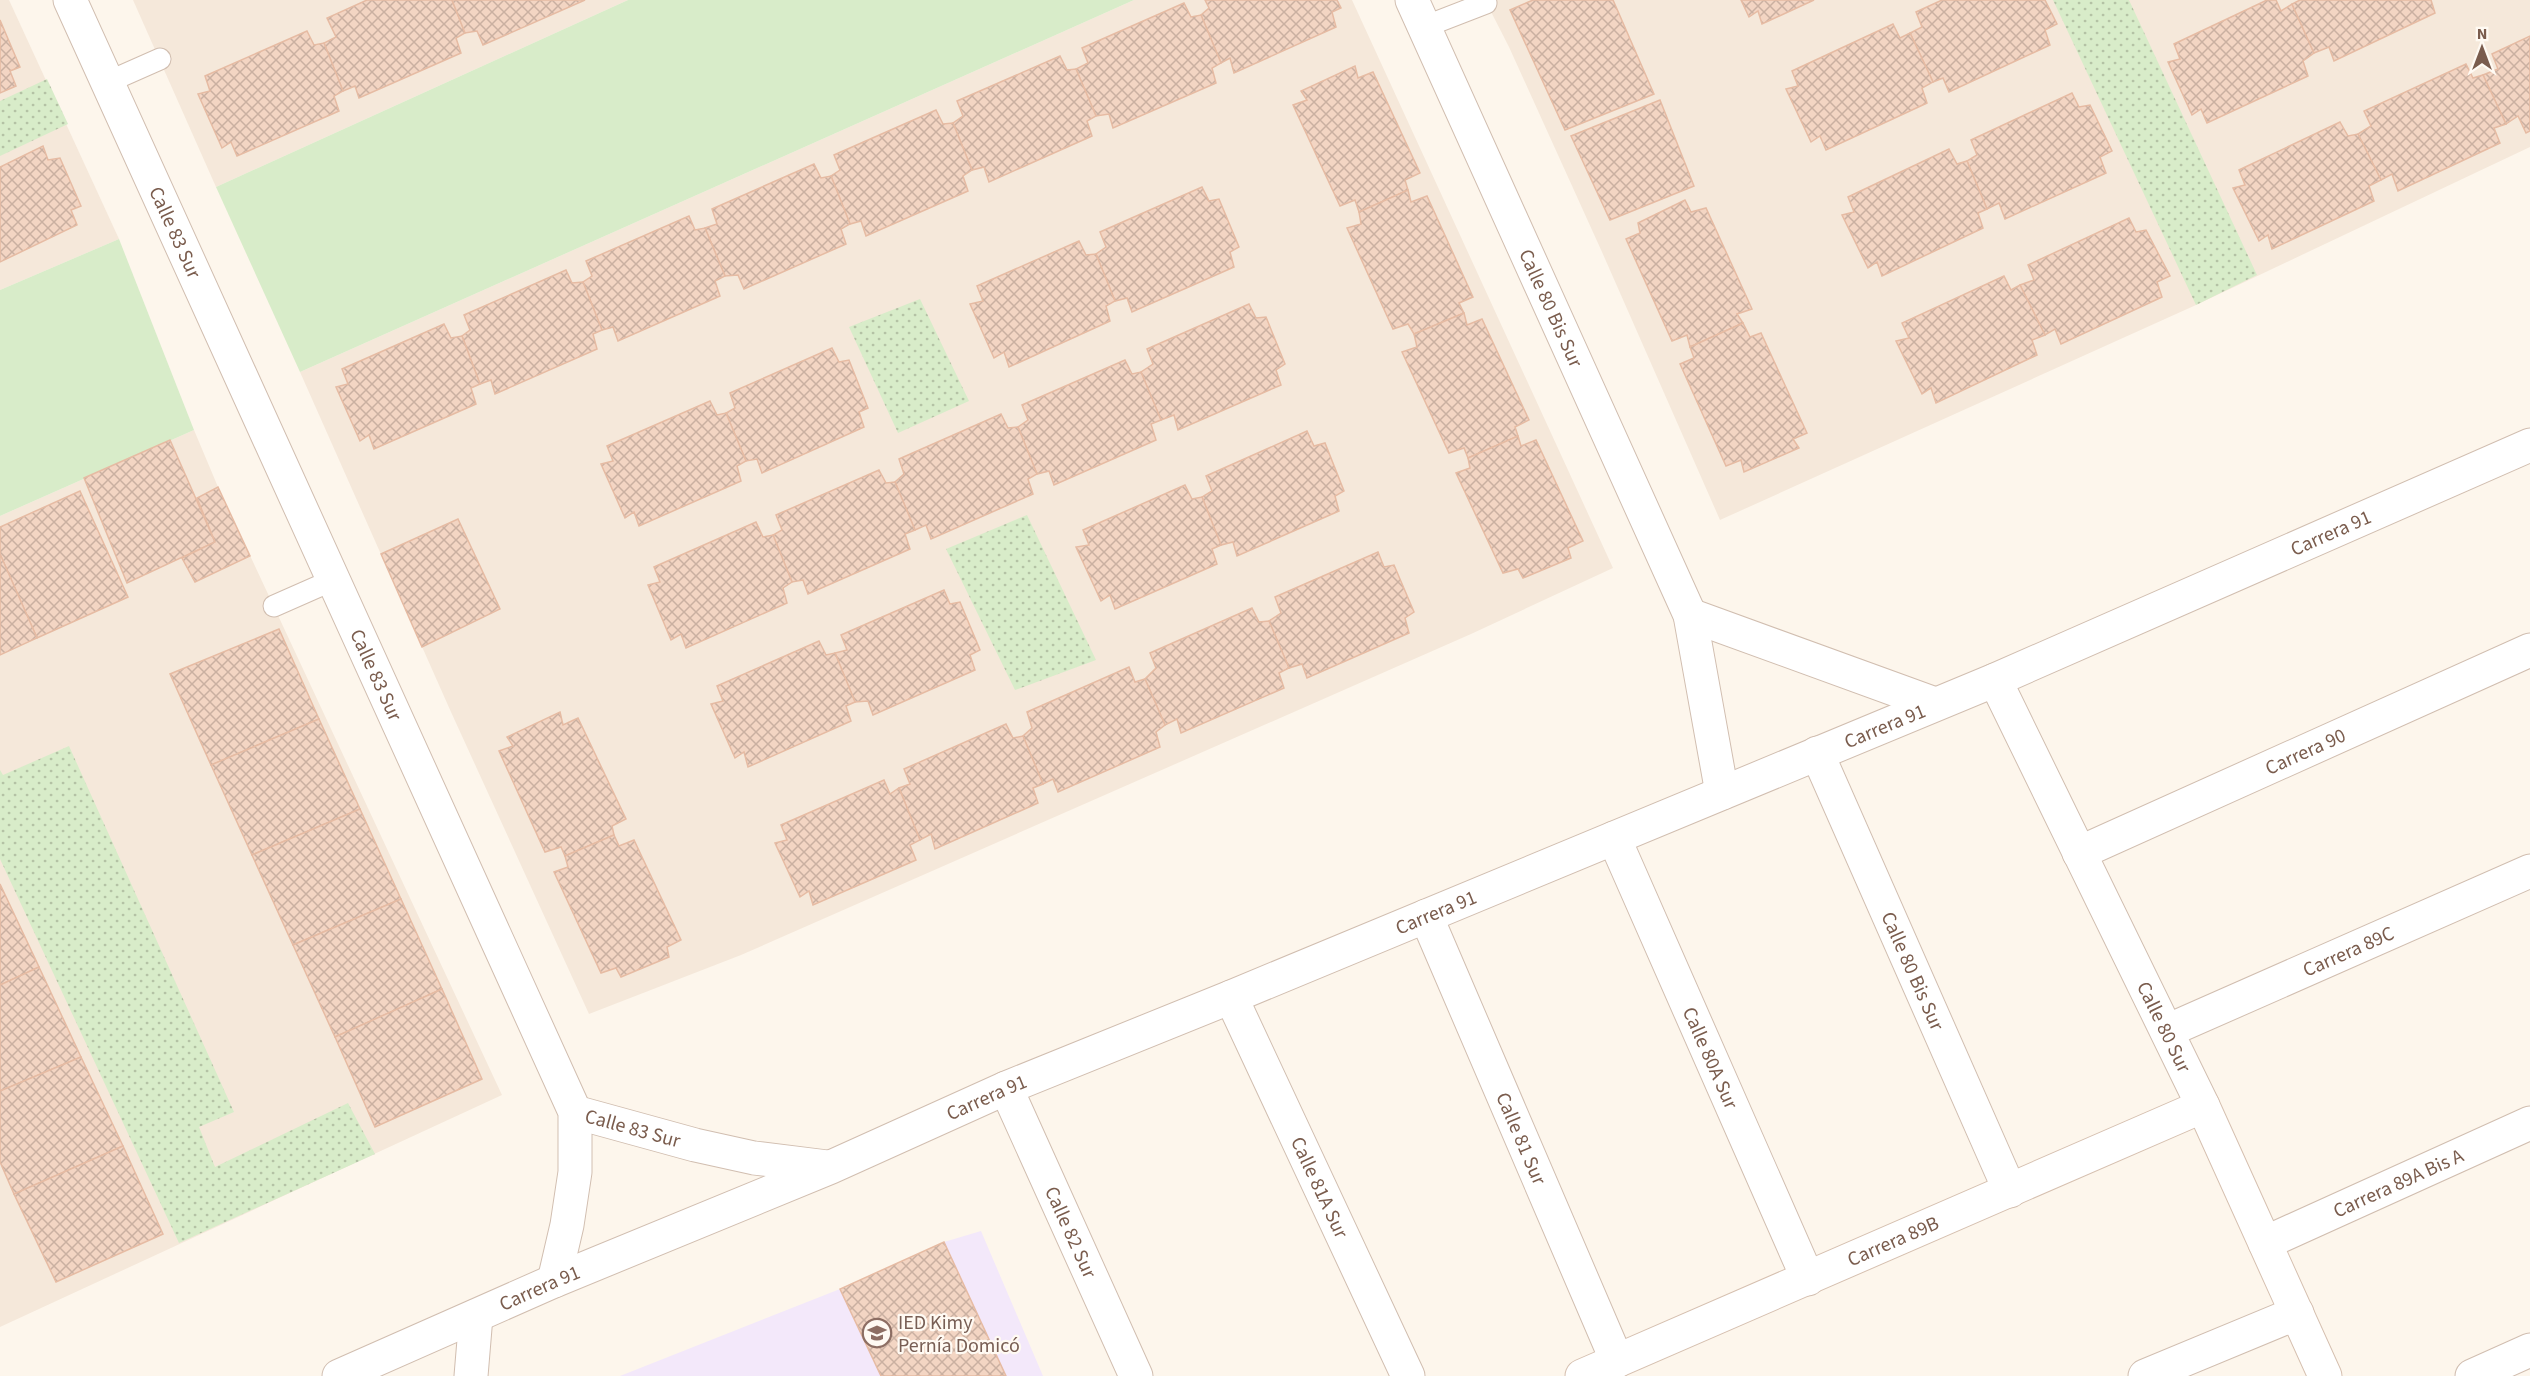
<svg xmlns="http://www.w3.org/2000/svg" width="2530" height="1376" viewBox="0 0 2530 1376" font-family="'Source Sans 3',sans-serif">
<defs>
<pattern id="grass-dots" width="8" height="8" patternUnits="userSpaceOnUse" patternTransform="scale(1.5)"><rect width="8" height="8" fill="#d8ecc9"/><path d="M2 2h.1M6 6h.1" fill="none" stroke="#b4c2a5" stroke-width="1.8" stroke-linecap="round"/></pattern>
<pattern id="building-cross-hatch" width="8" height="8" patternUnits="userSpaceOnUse" patternTransform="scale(1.5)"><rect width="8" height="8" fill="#f3d5c3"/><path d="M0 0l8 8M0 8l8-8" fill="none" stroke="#cab0a1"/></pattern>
</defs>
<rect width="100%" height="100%" fill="#fdf6ec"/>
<g fill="#f5e8da">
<path d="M0 0H9L119 239 0 290Z"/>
<path d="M133 0H628L216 187Z"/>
<path d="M1134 0H1352L1613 568 1471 634 741 955 589 1014 451 712 300 372Z"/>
<path d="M1485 0H2530V147L2196 305 1720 520 1602 252 1509 47Z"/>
<path d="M194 430 218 487 502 1095 0 1327V516Z"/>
</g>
<path fill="#f3e8fa" d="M981 1231 1043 1376H620L840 1289 944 1242Z"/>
<g fill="url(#grass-dots)">
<path d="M2053 0H2129L2257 275 2196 305Z"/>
<path d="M47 79 68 124 0 156V101Z"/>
<path d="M920 299 969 401 898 433 849 327Z"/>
<path d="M1027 515 1096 660 1015 690 946 549Z"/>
<path d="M69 746 234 1112 199 1127 215 1167 348 1103 375 1154 179 1243 0 859V770L3 775Z"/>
</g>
<g fill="#d8ecc9">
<path d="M628 0H1134L300 372 216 187Z"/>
<path d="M119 239 194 430 0 516V290Z"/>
</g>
<g fill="url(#building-cross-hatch)" stroke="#e6bba3" stroke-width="1.5">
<path d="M367 0H452L465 33 456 38 461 53 359 98 355 86 343 91 324 43 336 37 327 18Z"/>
<path d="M452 0H585L483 45 477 31 465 33Z"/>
<path d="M1205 0H1337L1341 8 1332 12 1336 27 1234 73 1230 58 1221 63 1201 15 1209 8Z"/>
<path d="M1533 0H1613L1654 94 1565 130 1510 10Z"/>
<path d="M1741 0H1814L1762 24 1758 11 1749 17Z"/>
<path d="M1942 0H2045L2057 24 2045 30 2050 45 1949 92 1943 78 1933 82 1910 33 1922 27 1916 12Z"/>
<path d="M2267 0H2276L2281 11 2292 4 2314 53 2303 61 2308 76 2207 123 2201 109 2192 115 2168 62 2180 59 2174 44Z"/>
<path d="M2300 0H2431L2435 13 2334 61 2329 47 2314 53 2292 4Z"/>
<path d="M1184 3 1191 17 1201 15 1221 63 1212 68 1216 83 1113 128 1109 114 1096 116 1076 69 1088 63 1082 48Z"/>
<path d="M0 20 20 67 10 71 16 86 0 93Z"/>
<path d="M1893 24 1900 38 1910 33 1933 82 1922 88 1927 103 1826 150 1820 136 1811 142 1786 89 1798 86 1792 71Z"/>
<path d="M307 31 314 45 324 43 343 91 334 96 339 111 237 156 231 142 222 148 198 94 210 91 205 76Z"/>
<path d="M2530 36V131L2526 133 2518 116 2506 124 2483 75 2498 69 2492 54Z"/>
<path d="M1060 56 1067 70 1076 69 1096 116 1087 121 1092 136 989 182 984 167 972 170 953 123 963 116 957 101Z"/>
<path d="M2466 64 2473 78 2483 75 2506 124 2494 128 2500 143 2398 191 2392 174 2381 180 2358 134 2371 126 2364 111Z"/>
<path d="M1355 66 1358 78 1373 72 1420 173 1405 180 1408 190 1359 212 1355 200 1340 206 1293 105 1307 100 1301 91Z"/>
<path d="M2072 93 2079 107 2090 105 2112 151 2100 157 2106 173 2005 219 1999 203 1987 209 1967 161 1977 155 1971 140Z"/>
<path d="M1660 100 1694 186 1610 220 1571 136Z"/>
<path d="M936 110 943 124 953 123 972 170 963 176 968 191 866 236 861 221 850 224 831 176 840 170 834 155Z"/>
<path d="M2340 122 2348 136 2358 134 2381 180 2369 186 2374 201 2272 249 2268 235 2259 241 2233 188 2245 185 2239 170Z"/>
<path d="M43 146 48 160 60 158 81 206 71 210 77 225 0 262V167Z"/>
<path d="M1949 149 1957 164 1967 161 1987 209 1978 213 1983 228 1882 276 1877 262 1868 268 1842 215 1854 212 1848 197Z"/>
<path d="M814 164 821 178 831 176 850 224 841 229 846 244 744 289 738 275 725 276 705 228 717 224 712 209Z"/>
<path d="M1202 187 1209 201 1219 199 1239 247 1230 252 1234 267 1132 312 1127 298 1115 301 1096 254 1106 247 1100 232Z"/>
<path d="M1408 190 1411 202 1427 196 1473 297 1459 303 1464 313 1414 334 1408 324 1393 329 1347 228 1361 224 1359 212Z"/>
<path d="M1685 200 1691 212 1706 208 1752 309 1737 314 1743 323 1690 347 1687 335 1672 341 1626 239 1640 233 1638 223Z"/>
<path d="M689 216 695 230 705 228 725 276 715 281 720 296 618 341 613 327 602 330 583 282 592 276 586 261Z"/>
<path d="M2129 218 2136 232 2146 230 2170 276 2157 282 2162 297 2061 344 2055 329 2045 335 2020 285 2034 280 2028 265Z"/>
<path d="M1079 241 1086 255 1096 254 1115 301 1106 306 1110 321 1009 367 1004 352 994 358 970 304 983 301 977 286Z"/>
<path d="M566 270 572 283 583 282 602 330 593 334 597 349 495 394 491 380 480 384 462 336 470 330 464 315Z"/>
<path d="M2004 276 2011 290 2020 285 2045 335 2032 340 2037 355 1936 403 1931 388 1922 394 1896 341 1909 338 1902 323Z"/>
<path d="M1249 304 1256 318 1266 317 1285 364 1276 370 1281 385 1178 430 1174 415 1161 420 1141 372 1153 364 1147 349Z"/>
<path d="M1464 313 1467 325 1482 319 1529 420 1515 427 1518 436 1468 458 1464 448 1449 453 1402 352 1417 347 1414 334Z"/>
<path d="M1743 323 1750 337 1761 333 1807 433 1793 439 1799 448 1744 472 1741 460 1726 466 1680 364 1694 358 1690 347Z"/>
<path d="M444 324 451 338 462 336 480 384 471 388 476 404 374 449 369 435 360 441 336 387 348 384 342 369Z"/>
<path d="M832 348 839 362 849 360 868 408 859 412 864 427 762 473 757 459 746 461 726 413 735 408 730 393Z"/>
<path d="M1125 360 1132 374 1141 372 1161 420 1151 424 1156 440 1054 485 1049 471 1037 474 1018 427 1028 420 1022 405Z"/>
<path d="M710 401 717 415 726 413 746 461 737 466 741 481 639 526 634 512 625 518 601 464 613 461 607 446Z"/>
<path d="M1001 414 1008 428 1018 427 1037 474 1028 479 1033 494 931 539 926 525 915 530 895 482 904 474 899 459Z"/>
<path d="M1307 431 1314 446 1325 443 1344 491 1335 496 1339 511 1237 556 1233 542 1221 545 1202 497 1212 491 1206 476Z"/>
<path d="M1518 436 1521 446 1536 440 1583 541 1568 548 1571 558 1523 578 1518 569 1503 573 1456 473 1470 468 1468 458Z"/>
<path d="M170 440 215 542 127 583 84 478Z"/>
<path d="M879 470 886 483 895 482 915 530 905 534 910 549 808 594 803 580 792 582 773 535 782 530 776 515Z"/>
<path d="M1185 485 1192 499 1202 497 1221 545 1212 549 1217 564 1115 609 1110 595 1101 601 1076 547 1089 545 1083 530Z"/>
<path d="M218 487 250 556 195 582 182 558 215 542 197 498Z"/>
<path d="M80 491 128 597 37 638 0 554V527Z"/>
<path d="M458 519 500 609 422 647 381 554Z"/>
<path d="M756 522 763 537 773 535 792 582 783 588 787 603 686 648 681 634 671 640 648 585 660 582 654 567Z"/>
<path d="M1378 552 1384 567 1394 565 1414 612 1405 618 1409 633 1307 678 1302 664 1289 668 1269 621 1281 613 1275 597Z"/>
<path d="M0 554 37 638 0 655Z"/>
<path d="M944 590 950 604 960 602 980 650 970 655 975 670 873 715 868 701 855 702 835 653 847 650 841 635Z"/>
<path d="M1252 608 1259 622 1269 621 1289 668 1279 673 1284 688 1181 733 1177 719 1165 725 1145 679 1156 668 1150 653Z"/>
<path d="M279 629 319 719 211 765 170 674Z"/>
<path d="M819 641 826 655 835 653 855 702 846 706 851 721 748 767 744 752 735 758 711 704 723 701 717 686Z"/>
<path d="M1129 667 1135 682 1145 679 1165 725 1156 732 1160 747 1058 792 1053 779 1043 784 1023 736 1032 728 1027 712Z"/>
<path d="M560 712 563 725 578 718 626 819 612 826 614 835 565 856 561 847 545 852 499 751 513 746 507 737Z"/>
<path d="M319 719 360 809 252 855 211 765Z"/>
<path d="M1006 724 1013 738 1023 736 1043 784 1033 788 1038 803 935 849 931 834 920 840 899 788 910 784 904 769Z"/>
<path d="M884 780 890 794 899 788 920 840 910 845 916 860 813 905 809 891 800 897 775 843 787 840 781 825Z"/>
<path d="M360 809 401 899 293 945 252 855Z"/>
<path d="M614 835 619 846 634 840 681 940 667 947 669 957 621 977 616 968 601 973 554 872 568 867 565 856Z"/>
<path d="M0 884 39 967 0 985Z"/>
<path d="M401 899 442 989 335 1037 293 945Z"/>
<path d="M39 967 81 1057 0 1091V985Z"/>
<path d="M442 989 482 1079 375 1127 335 1037Z"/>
<path d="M81 1057 123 1146 14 1194 0 1162V1091Z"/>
<path d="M123 1146 163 1234 56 1282 14 1194Z"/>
<path d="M944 1242 1006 1376H881L840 1289Z"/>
</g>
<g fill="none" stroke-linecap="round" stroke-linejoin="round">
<g stroke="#d1beb0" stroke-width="23">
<g id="lane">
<path d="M1424 27 1486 3"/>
<path d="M108 82 160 59"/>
<path d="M274 606 333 580"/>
</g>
</g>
<g stroke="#d1beb0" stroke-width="35">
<g id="street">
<path id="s1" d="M70 0 575 1112V1172L567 1225 554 1281"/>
<path id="s2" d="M1412 0 1690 615 1722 793"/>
<path d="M1690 615 1935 704"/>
<path id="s3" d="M1995 680 2203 1106"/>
<path id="s4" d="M1817 753 2010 1191"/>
<path id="s5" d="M1614 838 1808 1279"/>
<path id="s6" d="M2079 853 2530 650"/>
<path id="s7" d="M1426 916 1617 1361"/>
<path id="s8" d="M1231 997 1408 1376"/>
<path id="s9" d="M2167 1031 2530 871"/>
<path id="s10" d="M1006 1088 1136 1376"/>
<path id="s11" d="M575 1112 695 1145 754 1158 827 1167"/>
<path id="s12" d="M2265 1243 2530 1123"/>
<path id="s13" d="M339 1376 554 1281 831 1167 1006 1088 1231 997 1995 680 2530 445"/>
<path d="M471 1376 476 1316"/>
<path d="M2145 1376 2297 1313"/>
<path d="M2472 1376 2530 1350"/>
</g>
</g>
<g stroke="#d6c0b0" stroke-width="35">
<g id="secondary">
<path id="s14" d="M1582 1376 2203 1106 2325 1376"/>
</g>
</g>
<use href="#lane" stroke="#fff" stroke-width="21"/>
<use href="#street" stroke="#fff" stroke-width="33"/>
<use href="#secondary" stroke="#fff" stroke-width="33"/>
</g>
<defs>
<g id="school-ring" transform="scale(1.5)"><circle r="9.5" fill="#fffaf3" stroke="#8d6e63" stroke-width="1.5"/><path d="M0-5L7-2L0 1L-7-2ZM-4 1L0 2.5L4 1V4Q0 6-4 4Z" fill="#8d6e63"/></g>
</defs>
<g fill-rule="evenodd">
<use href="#school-ring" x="877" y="1333"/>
</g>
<g text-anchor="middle" stroke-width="4.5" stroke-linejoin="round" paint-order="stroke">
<g font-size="20" fill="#7a5c4d" stroke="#fffaf3">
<text dy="7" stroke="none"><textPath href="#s1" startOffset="255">Calle 83 Sur</textPath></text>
<text dy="7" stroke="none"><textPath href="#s2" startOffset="338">Calle 80 Bis Sur</textPath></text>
<text dy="7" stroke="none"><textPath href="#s13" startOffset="2163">Carrera 91</textPath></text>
<text dy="7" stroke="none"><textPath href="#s1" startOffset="741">Calle 83 Sur</textPath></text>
<text dy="7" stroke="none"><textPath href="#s13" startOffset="1677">Carrera 91</textPath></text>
<text dy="7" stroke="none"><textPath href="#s6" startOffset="248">Carrera 90</textPath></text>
<text dy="7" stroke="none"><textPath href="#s13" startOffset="1191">Carrera 91</textPath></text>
<text dy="7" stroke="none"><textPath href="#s9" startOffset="198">Carrera 89C</textPath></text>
<text dy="7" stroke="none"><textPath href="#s4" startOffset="238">Calle 80 Bis Sur</textPath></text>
<text dy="7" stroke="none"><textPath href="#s3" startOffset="386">Calle 80 Sur</textPath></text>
<text dy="7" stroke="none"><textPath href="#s5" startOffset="240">Calle 80A Sur</textPath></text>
<text dy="7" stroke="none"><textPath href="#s13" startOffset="705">Carrera 91</textPath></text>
<text dy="7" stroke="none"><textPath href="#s11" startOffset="60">Calle 83 Sur</textPath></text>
<text dy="7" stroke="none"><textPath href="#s7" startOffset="242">Calle 81 Sur</textPath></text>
<text dy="7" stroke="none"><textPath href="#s12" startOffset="146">Carrera 89A Bis A</textPath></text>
<text dy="7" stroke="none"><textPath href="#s8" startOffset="210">Calle 81A Sur</textPath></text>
<text dy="7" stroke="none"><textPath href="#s10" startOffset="158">Calle 82 Sur</textPath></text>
<text dy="7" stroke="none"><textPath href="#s14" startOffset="339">Carrera 89B</textPath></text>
<text dy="7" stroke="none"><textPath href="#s13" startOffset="219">Carrera 91</textPath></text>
</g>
<g font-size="20" fill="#785e54" stroke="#fffaf3" text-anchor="start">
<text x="898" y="1329">IED Kimy<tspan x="898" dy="23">Pernía Domicó</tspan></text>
</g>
</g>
<g transform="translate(2482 48)" stroke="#fffaf3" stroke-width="4.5" paint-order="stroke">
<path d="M0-4.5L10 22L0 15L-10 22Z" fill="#7a5c4d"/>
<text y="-9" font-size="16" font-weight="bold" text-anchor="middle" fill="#7a5c4d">N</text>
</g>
</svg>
